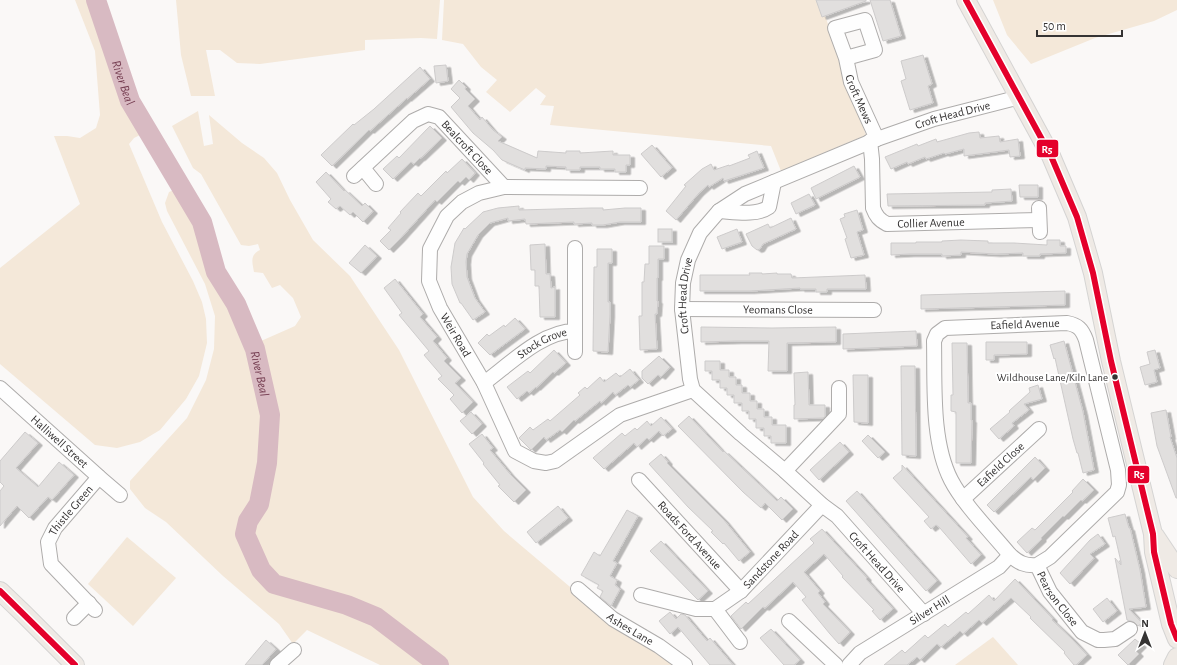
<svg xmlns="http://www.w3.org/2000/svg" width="1177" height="665" viewBox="0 0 1177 665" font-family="'Alegreya Sans',sans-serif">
<defs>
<filter id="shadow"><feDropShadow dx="4.5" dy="2.5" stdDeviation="0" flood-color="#0004"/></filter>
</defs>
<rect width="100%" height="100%" fill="#faf8f7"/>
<g fill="#f4e8d9">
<path d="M75 0H91L127 104 144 133 134 138 129 144 162 222 193 281 202 302 206 319 207 343 199 376 186 399 160 430 140 442 117 448 95 445 0 364V268L80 204 54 136H67L80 138 96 128 100 115 95 51Z"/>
<path d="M176 0H440L437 39 421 38 365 40V50L260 64 237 63 220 50H206L215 96H191L181 55Z"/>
<path d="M444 0H820L845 76 866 135 781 171 771 146 550 125 554 106 540 105 546 96 536 88 510 112 486 92 497 80 481 67 463 44 442 40Z"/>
<path d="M993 0H1177V10L1154 21 1095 38 1031 64 1007 35Z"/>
<path d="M198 111 204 146 213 144 209 115 242 143 264 158 277 173 290 200 313 240 350 276 399 350 473 497 504 531 595 608 680 665H448L410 632 368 606 283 581 267 571 257 553 253 538V525L264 507 266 499 277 435 279 415 270 385 261 341 295 326 301 317 293 298 280 285 272 288 263 273 254 272C252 261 250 255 260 250L258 244 249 246 241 245 201 174 193 168 172 126Z"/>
<path d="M179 188 209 264 226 294 251 347 267 414 262 472 254 504 241 518 237 532 244 553 263 581 274 588 347 610 372 622 430 665H380L307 630 293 644 279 624 223 576 166 522 145 508 130 489V481L187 418 206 380 214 349 215 316 205 284 167 211 165 203 169 192Z"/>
<path d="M127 537 176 578 133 626 88 584Z"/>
<path d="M993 637 1018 665H955Z"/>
</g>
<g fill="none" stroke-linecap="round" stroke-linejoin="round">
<path stroke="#d8bac2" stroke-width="20" id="s1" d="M96 0 130 101 202 222 216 272 236 304 255 349 270 415 267 463 259 504 248 521 245 534 261 570 274 584 347 605 376 617 439 665"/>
</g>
<g fill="#e1dfde" stroke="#cdcbcb" filter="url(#shadow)">
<path d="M816 0H866V1L822 17Z"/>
<path d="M870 0H890L901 36 883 41Z"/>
<path d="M923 55 932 84 928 86 933 103 910 110 901 81 906 79 901 61Z"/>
<path d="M446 65 448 81 436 83 434 66Z"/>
<path d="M420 67 430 79 407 99V98L370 131 369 130 332 166 321 155 353 124 354 125 374 109Z"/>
<path d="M459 80 466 87 465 89 475 99 468 106 480 120 482 117 493 130 502 137 498 141 537 158 538 151 566 153V151H580V153L613 151V155H630V165H626V172H615V169H600V167H580V170H566V167L546 166V169L525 168V170L502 160 493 150 473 133 451 107 460 98 451 89Z"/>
<path d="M430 126 442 138 421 158H420L414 164 411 162 393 179 383 169 397 156 399 158Z"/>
<path d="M979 132 980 138 999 136 1000 142 1018 139 1020 156 1010 157 1009 150 964 156V149L945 154 944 153 926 159 925 157 908 164 907 162 891 169 885 157 917 144 918 146 936 139 937 142 969 133Z"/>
<path d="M652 145 672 168 661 177 641 154Z"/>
<path d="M757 151 764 168 724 181 723 178 709 187 708 185 699 193 676 220 666 211 686 186 684 185 702 169 711 164 714 170 729 165V166L750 158 748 155Z"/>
<path d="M462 159 475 173 469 180 466 177 460 183 458 181 437 202 435 200 399 240 389 250 380 241 391 230 388 228 401 213 400 212 418 193 421 196 446 171 447 173Z"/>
<path d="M854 166 860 177 816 199 811 188Z"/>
<path d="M326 172 344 191 345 190 362 206 365 203 373 211 363 222 353 212 350 215 340 206 336 209 328 202 331 199 316 182Z"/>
<path d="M1019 185H1038V197H1020Z"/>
<path d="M1011 189 1012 201 985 203V205L888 206 887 194 992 192V190Z"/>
<path d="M809 194 815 205 796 214 791 203Z"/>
<path d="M519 206V210L591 208H603V210L625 208H641V222H620L603 225H592V223L574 224V222L526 224 525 219 508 221V218L490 223 478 235 467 254 466 262 467 277 475 298 485 312 473 320 461 303H460L452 284 451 267 455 243 464 228 465 229 483 212 498 208Z"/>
<path d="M857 210 863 230 857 232 864 255 851 258 845 239 847 238 840 219 845 217 844 214Z"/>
<path d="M791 218 796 229 763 244 760 249 757 250 752 246 746 234 768 224 770 228Z"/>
<rect x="658" y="229" width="14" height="13"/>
<path d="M737 229 742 242 722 249 717 237Z"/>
<path d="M961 240 988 241V243H1014L1047 245V240H1060V246H1066V253L1040 254V256H1023V253L996 254 961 252V255L942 256V254H910L891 255V243H916V242H942V241Z"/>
<path d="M545 244 546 274H550L551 288 555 287V317H540L539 286H535V270H531L530 245Z"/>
<path d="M365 245 377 256 361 273 349 263Z"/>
<path d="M649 246H664V259H658V278H657V301H658L657 314H655L657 349 640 350 639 316H642V282H644L645 264H649Z"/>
<path d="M597 249H612V263H608V302H610V315L608 352 593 351 594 267H597Z"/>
<path d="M749 273H762V274L777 273V274H791L792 278 865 275 866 289H827V292H816V289H800V288L750 291H700V275H750Z"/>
<path d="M395 279 423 314 420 317 437 337 433 341 447 358 444 361 461 378 455 383 473 402 462 413 450 399 454 395 438 379 442 376 424 355 429 351 399 315 402 313 384 288Z"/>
<path d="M1065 291V305L921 309V295Z"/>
<path d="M515 318 525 329 490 355 478 343 487 334 489 336 504 325 505 327Z"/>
<path d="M701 327 772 328 836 327V342L787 343V371H768L769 341H737L701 342Z"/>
<path d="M916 331 917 346 843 349V334Z"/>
<path d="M1064 341 1083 412 1094 470 1083 473 1078 453H1077L1073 439 1055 358 1054 359 1050 345Z"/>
<path d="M986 342H1027V354L994 355V360H986Z"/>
<path d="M952 343H967L968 403H971V420H972L971 463H956V412L951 411V395H953Z"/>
<path d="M554 350 566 363 554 373 553 372 536 388V387L529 393 527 391 517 399 507 387 528 371 530 373Z"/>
<path d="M1155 350 1160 368 1154 370 1157 382 1145 385 1140 367 1150 364 1147 352Z"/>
<path d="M659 356 670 367 661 377 658 375 648 384 642 378V371Z"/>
<path d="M705 361H720V370H729V377H736V385H742V393H750V401H757V409H764V417H772V425H786V443H771V436H764V428H756V419H749V411H742V403H734V395H727V388H720V380H712V371H705Z"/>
<path d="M901 366H915L916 456 902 455Z"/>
<path d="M630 369 639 380 630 387 628 385 615 395 613 392 601 403 600 401 575 421 574 420 562 432 560 430 546 440 544 437 531 450 519 438 530 427 533 430 548 419 550 421 580 395 578 393 585 387 587 389 600 377 604 382 616 373 620 377Z"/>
<path d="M808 372 809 405H825V417L823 418 794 419V405H795L794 373Z"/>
<path d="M853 375H868V423L854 422Z"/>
<path d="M1038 385 1042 399 1024 404 1029 410 1012 423 1014 426 999 439 990 429 1010 412 1009 411 1030 392 1029 388Z"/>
<path d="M1166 410 1171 437H1170L1177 458V498H1176L1157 446 1151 413Z"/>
<path d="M471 412 482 424 472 434 460 421Z"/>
<path d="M689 416 723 452 724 451 777 501 781 497 793 509 782 520 765 503 761 508 743 492 678 426Z"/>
<path d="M661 417 672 429 663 436 659 431 649 440 647 438 637 447 634 443 604 469 593 458 622 433 625 436 635 428 637 430 647 421 651 426Z"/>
<path d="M25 432 38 443 16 468 38 487 59 462 74 475 52 500 48 497 29 518 17 506 0 526V491L4 486 0 482V461Z"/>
<path d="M482 434 493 448 490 450 510 474 526 490 514 502 498 486 500 485 483 464 484 463 469 444Z"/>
<path d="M868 435 885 452 878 458 862 441Z"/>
<path d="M840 442 849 452 819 480 810 470Z"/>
<path d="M661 454 668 462 667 463 724 520 750 552 739 561 724 543 723 544 711 532 713 531 688 507 649 464Z"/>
<path d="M1035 457 1045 468 1033 480 1031 477 994 512 987 505Z"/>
<path d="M902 465 968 537 966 538 981 555 971 564 939 527 936 525 931 529 924 521 929 517 893 478 902 470Z"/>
<path d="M1083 479 1094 490 1082 501 1081 500 1064 517 1063 516 1041 538 1042 539 1027 553 1017 542 1032 528 1035 530 1073 492 1072 491Z"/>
<path d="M857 491 937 581 926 591 846 501Z"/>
<path d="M558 506 568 518 536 543 527 532Z"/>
<path d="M627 510 638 516 613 561 617 563 610 576 617 580 615 585 620 589 611 606 600 597 603 591 597 588 599 585 581 575 594 552 600 556Z"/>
<path d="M1125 514 1129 528H1130L1140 570 1146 607 1129 609 1142 623 1138 626 1134 622 1127 620 1115 558 1121 565V562L1115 536 1113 537 1108 518Z"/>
<path d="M822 529 867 578 866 579 893 609 880 620 872 611 874 610 842 577 843 576 824 554 804 572 820 591 818 593 825 602 823 604 850 632 839 644 830 634 802 600 806 597 793 582 765 608 763 607 741 629 731 616 746 602 748 604 814 543 810 539Z"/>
<path d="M1098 534 1105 544 1090 554 1094 558 1070 584 1060 573 1090 540Z"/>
<path d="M661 541 708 591 698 600 650 551Z"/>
<path d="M1015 579 1053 619 1052 620 1072 639 1087 655 1076 665H1074L1064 653 1065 652 1030 618 1031 617 1011 598 982 623 979 620 963 634 960 631 941 647 937 644 920 660 917 657 907 665H884L902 650 905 653 925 635 928 638 945 624 948 627 966 612 968 614 989 595 994 601Z"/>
<path d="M1107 598 1117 611 1103 622 1093 609Z"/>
<path d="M670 612 676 619 681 614 685 615 707 641 710 638 733 665H710L678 627 670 634 659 621Z"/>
<path d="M771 629 800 660 794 665H784L760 638Z"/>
<path d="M1135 639 1142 645 1136 651 1139 654 1128 665 1118 655Z"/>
<path d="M266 640 276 649 262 665H245Z"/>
</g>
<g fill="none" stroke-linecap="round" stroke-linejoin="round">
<g stroke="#aeacab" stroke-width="16">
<g id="minor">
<path id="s2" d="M846 58 875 50 865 20 835 28 846 58 851 82 877 139"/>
<path id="s3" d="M870 141 872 159 873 208C876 216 879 220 887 224L1039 220"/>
<path d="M363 168 376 184"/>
<path id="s4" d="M354 176 413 121 428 114 439 117 504 187"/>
<path id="s5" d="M640 188 504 187 479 193 462 202 447 216 430 249 429 281 440 308 484 383 515 451 534 461 546 463 555 461 620 415 693 390"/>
<path d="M1039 208 1040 232"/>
<path d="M719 211C735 212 756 216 769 207L774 182"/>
<path id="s6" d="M682 309 874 310"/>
<path d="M575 331V352"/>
<path id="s7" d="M484 383C510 364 542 331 575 331V248"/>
<path id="s8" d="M0 388 99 477 120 495"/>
<path d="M785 471 839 414V388"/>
<path id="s9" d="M639 480 741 591"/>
<path id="s10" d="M963 499 1039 429"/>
<path id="s11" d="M1037 565 1050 557 1117 492 1119 485 1118 470 1086 340C1082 329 1078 325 1067 323L945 328 937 334 934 341C935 384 931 441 951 480 964 505 992 533 1010 555 1019 563 1025 566 1037 565L1050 592 1082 632 1098 640H1104L1115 639 1130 629"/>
<path id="s12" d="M578 589 613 619 659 646 685 665"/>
<path d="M641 595 696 609H715"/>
<path id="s13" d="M715 609 741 591 822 505"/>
<path d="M715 609 740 642"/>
<path id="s14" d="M95 610 51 564 48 542 55 528 99 477"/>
<path id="s15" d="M924 614 837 516 822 505 785 471 741 434 693 390 690 379 682 309 683 283 688 260 700 233 719 211 745 194 877 139 934 119 1020 97"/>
<path d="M74 618 89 603"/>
<path d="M789 621 836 665"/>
<path d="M277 665 294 650"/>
<path id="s16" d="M849 665 860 653 999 567 1010 555"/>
</g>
</g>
<g stroke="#d5d4d3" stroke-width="20">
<g id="major">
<path d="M966 0 1051 156 1077 217 1093 273 1111 361 1153 534 1154 552 1171 624 1177 639"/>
<path d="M1155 536 1177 569"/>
<path d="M0 591 24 614 75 665"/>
<path d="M1173 665 1177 657"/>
</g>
</g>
<use href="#minor" stroke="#fefefe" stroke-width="14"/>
<use href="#major" stroke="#efeae5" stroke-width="18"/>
<g stroke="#fff" stroke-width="9">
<g id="bus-1">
<path d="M966 0 1051 156 1077 217 1093 273 1111 361 1153 534 1154 552 1171 624 1177 639"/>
<path d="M0 591 75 665"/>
</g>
</g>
<use href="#bus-1" stroke="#e4002b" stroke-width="6"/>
</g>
<circle fill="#353333" stroke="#fff" stroke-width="1.5" cx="1115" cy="377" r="3.5"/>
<g text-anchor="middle" stroke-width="4" stroke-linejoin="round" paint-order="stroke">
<g font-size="11" fill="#353333" stroke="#fff" text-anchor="end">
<text x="1108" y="381">Wildhouse Lane/Kiln Lane</text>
</g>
<g font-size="12" fill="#353333" stroke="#fff">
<text dy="4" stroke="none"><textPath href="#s2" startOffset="168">Croft Mews</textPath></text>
<text dy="4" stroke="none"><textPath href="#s15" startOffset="766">Croft Head Drive</textPath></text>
<text dy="4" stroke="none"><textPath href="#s4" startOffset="150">Bealcroft Close</textPath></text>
<text dy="4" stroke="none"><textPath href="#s3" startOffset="133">Collier Avenue</textPath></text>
<text dy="4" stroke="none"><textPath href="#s15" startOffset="418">Croft Head Drive</textPath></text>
<text dy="4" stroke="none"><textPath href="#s6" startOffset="96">Yeomans Close</textPath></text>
<text transform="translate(1025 324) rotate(-2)" y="4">Eafield Avenue</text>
<text dy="4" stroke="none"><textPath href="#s5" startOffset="331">Weir Road</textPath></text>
<text dy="4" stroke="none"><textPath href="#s7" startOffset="71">Stock Grove</textPath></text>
<text dy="4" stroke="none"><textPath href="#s8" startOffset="80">Halliwell Street</textPath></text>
<text dy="4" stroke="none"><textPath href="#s10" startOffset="51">Eafield Close</textPath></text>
<text dy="4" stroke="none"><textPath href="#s14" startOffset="125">Thistle Green</textPath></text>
<text dy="4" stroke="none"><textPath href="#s9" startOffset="75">Roads Ford Avenue</textPath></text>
<text dy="4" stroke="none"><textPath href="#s13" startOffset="75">Sandstone Road</textPath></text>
<text transform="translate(877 562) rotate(48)" y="4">Croft Head Drive</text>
<text dy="4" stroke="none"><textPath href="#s11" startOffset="738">Pearson Close</textPath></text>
<text dy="4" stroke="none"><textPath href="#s16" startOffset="98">Silver Hill</textPath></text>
<text dy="4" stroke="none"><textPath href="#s12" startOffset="66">Ashes Lane</textPath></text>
</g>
<g font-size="13" font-style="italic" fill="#743c50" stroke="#fff">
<text dy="5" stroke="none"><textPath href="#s1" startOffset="87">River Beal</textPath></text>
<text dy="5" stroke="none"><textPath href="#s1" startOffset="411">River Beal</textPath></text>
</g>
</g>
<g stroke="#fff" stroke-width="1.5">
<rect x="1036" y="139" width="23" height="19" rx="4" fill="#e4002b"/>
<rect x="1127" y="465" width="23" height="19" rx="4" fill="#e4002b"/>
</g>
<g font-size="11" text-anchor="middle" font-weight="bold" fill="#fff">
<text x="1047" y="153">R5</text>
<text x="1139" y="478">R5</text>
</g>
<g transform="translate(1145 633)" stroke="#ffffff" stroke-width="3" paint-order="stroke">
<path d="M0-3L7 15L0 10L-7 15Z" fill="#353333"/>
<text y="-6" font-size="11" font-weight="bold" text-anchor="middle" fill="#353333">N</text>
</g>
<path d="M1037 30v6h85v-6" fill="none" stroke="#353333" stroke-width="2"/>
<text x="1043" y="30" font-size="12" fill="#353333" stroke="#ffffff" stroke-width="3" paint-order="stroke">50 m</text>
</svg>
